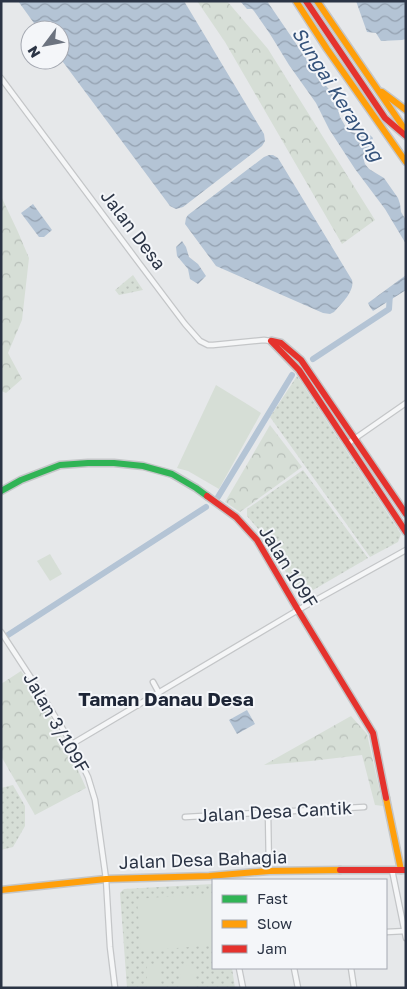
<svg xmlns="http://www.w3.org/2000/svg" width="407" height="989" viewBox="0 0 407 989" font-family="'Golos Text',sans-serif">
<defs>
<pattern id="grass-dots" width="8" height="8" patternUnits="userSpaceOnUse" patternTransform="scale(1.25)"><rect width="8" height="8" fill="#d6ded6"/><path d="M2 2h.1M6 6h.1" fill="none" stroke="#b8bfb9" stroke-width="1.8" stroke-linecap="round"/></pattern>
<pattern id="forest-crowns" width="20" height="18" patternUnits="userSpaceOnUse" patternTransform="scale(1.25)"><rect width="20" height="18" fill="#d6ded6"/><path d="M2 6a3 3 0 1 1 6 0M12 15a3 3 0 1 1 6 0" fill="none" stroke="#b8bfb9"/></pattern>
<pattern id="water-waves" width="16" height="10" patternUnits="userSpaceOnUse" patternTransform="scale(1.25)"><rect width="16" height="10" fill="#b4c4d5"/><path d="M0 5q4-4 8 0t8 0" fill="none" stroke="#93a0af"/></pattern>
</defs>
<rect width="100%" height="100%" fill="#e6e8ea"/>
<g fill="url(#grass-dots)">
<path d="M133 275 143 290 119 295 115 290Z"/>
<path d="M297 376 401 534 398 542 370 557 270 417Z"/>
<path d="M303 470 368 558 303 596 297 594 272 545 247 516V509Z"/>
<path d="M13 785 25 806V826L13 847 1 850V788Z"/>
<path d="M213 884V968H232L235 988H127L120 893 124 889Z"/>
</g>
<g fill="url(#forest-crowns)">
<path d="M197 1H227L268 49 375 220 342 244 225 42Z"/>
<path d="M1 196 18 232 29 258 22 320 8 353 22 379 6 393 1 391Z"/>
<path d="M270 425 302 467 240 512 225 502Z"/>
<path d="M21 671C48 707 68 747 86 788L35 815 1 756V684Z"/>
<path d="M351 716 367 734 383 806 375 805 362 755 311 761 264 765Z"/>
</g>
<g fill="#d6ded6">
<path d="M216 385 247 404 261 413 219 489 188 471 177 468Z"/>
<path d="M50 554 62 574 50 581 37 561Z"/>
<path d="M213 893V945L141 951 137 899Z"/>
<rect x="147" y="964" width="13" height="24"/>
<path d="M196 965 195 988H181L180 966Z"/>
</g>
<g fill="url(#water-waves)">
<path d="M18 1H184L264 134 265 141 262 146 183 207 176 209 170 206 60 58V30H39Z"/>
<path d="M240 1H267L318 76 332 93 336 101 340 117 347 129 355 133 366 132 371 136 373 138 366 153 364 161 365 164 369 169 384 178 398 198 400 204 401 212 406 220V244L385 209 355 169 329 129 316 103 289 65 270 34 254 11 252 9H247Z"/>
<path d="M356 1H406V39L402 40 381 41 376 33 367 32Z"/>
<path d="M269 155H273L278 158 352 280C355 291 341 304 334 312L330 314 323 313 216 266 185 224 186 218 188 215 264 157Z"/>
<path d="M33 204 52 230 44 237H39L21 213Z"/>
<path d="M182 241 186 247 189 257 198 264 206 276 198 284 190 279 188 269 177 256 176 247Z"/>
<path d="M406 275V290L373 311 370 307 368 303Z"/>
<path d="M247 710 255 724 237 734 229 720Z"/>
</g>
<g fill="none" stroke-linecap="round" stroke-linejoin="round">
<g stroke="#b4c4d5" stroke-width="6">
<path d="M313 359 389 309 390 294"/>
<path d="M218 497 292 375"/>
<path d="M8 635 206 507"/>
</g>
<g stroke="#c4c6c8" stroke-width="7">
<g id="street">
<path d="M1 78 139 263 185 324 200 341 208 345H213L264 340 271 341"/>
<path d="M347 444 406 403"/>
<path d="M1 632 37 687 72 744 88 777 95 800 106 879 110 947 115 988"/>
<path d="M153 682 159 693"/>
<path d="M72 744 298 610 406 550"/>
<path d="M268 812 269 871"/>
<path d="M185 817 364 807"/>
<path d="M392 870 406 938"/>
<path d="M386 932 406 931"/>
<path d="M239 968 243 988"/>
<path d="M294 968 298 988"/>
<path d="M351 968 354 988"/>
</g>
</g>
<g stroke="#c4c6c8" stroke-width="9">
<path id="fast" d="M1 491 21 480 60 465 88 463H114L143 466 172 474 196 488 207 496"/>
</g>
<g stroke="#c4c6c8" stroke-width="9">
<g id="slow">
<path d="M296 1 327 49 406 162"/>
<path d="M317 1 406 131"/>
<path d="M382 92 406 110"/>
<path d="M386 798 401 870"/>
<path d="M1 890 106 879 209 876 269 871 340 870"/>
</g>
</g>
<g stroke="#c4c6c8" stroke-width="9">
<g id="jam">
<path d="M306 1 385 118 406 136"/>
<path d="M271 341 299 370 406 532"/>
<path d="M272 341 281 343 301 360 406 514"/>
<path d="M207 496 236 517 257 540 298 610 373 733 386 798"/>
<path d="M340 870H406"/>
</g>
</g>
<use href="#street" stroke="#f5f6f7" stroke-width="4.5"/>
<use href="#fast" stroke="#30b455" stroke-width="6"/>
<use href="#slow" stroke="#ff9f0a" stroke-width="6"/>
<use href="#jam" stroke="#e5322d" stroke-width="6"/>
</g>
<g text-anchor="middle" stroke-width="4" stroke-linejoin="round" paint-order="stroke">
<g font-size="18" fill="#2b3445" stroke="#f4f6f9">
<text transform="translate(133 230) rotate(53)" y="6">Jalan Desa</text>
<text transform="translate(288 567) rotate(58)" y="6">Jalan 109F</text>
<text transform="translate(56 723) rotate(60)" y="6">Jalan 3/109F</text>
<text transform="translate(275 812) rotate(-3)" y="6">Jalan Desa Cantik</text>
<text transform="translate(203 860) rotate(-2)" y="6">Jalan Desa Bahagia</text>
</g>
<g font-size="19" font-style="italic" fill="#34527a" stroke="#f4f6f9">
<text transform="translate(338 94) rotate(58)" y="7">Sungai Kerayong</text>
</g>
<g font-size="19" font-weight="bold" fill="#1d2536" stroke="#f4f6f9">
<text x="166" y="706">Taman Danau Desa</text>
</g>
</g>
<rect width="407" height="989" fill="none" stroke="#2b3445" stroke-width="5"/>
<rect x="212" y="879" width="175" height="90" fill="#f4f6f9" stroke="#a4a8b1"/>
<rect x="222" y="895" width="25" height="8" fill="#30b455" stroke="#a4a8b1"/>
<text x="257" y="904" font-size="15" fill="#2b3445">Fast</text>
<rect x="222" y="920" width="25" height="8" fill="#ff9f0a" stroke="#a4a8b1"/>
<text x="257" y="929" font-size="15" fill="#2b3445">Slow</text>
<rect x="222" y="945" width="25" height="8" fill="#e5322d" stroke="#a4a8b1"/>
<text x="257" y="954" font-size="15" fill="#2b3445">Jam</text>
<g transform="translate(45 45) rotate(238)"><circle r="24" fill="#f4f6f9" stroke="#a4a8b1"/>
<path d="M0-4L9 19L0 12L-9 19Z" fill="#6c737f"/>
<text y="-8" font-size="14" font-weight="bold" text-anchor="middle" fill="#2b3445">N</text>
</g>
</svg>
